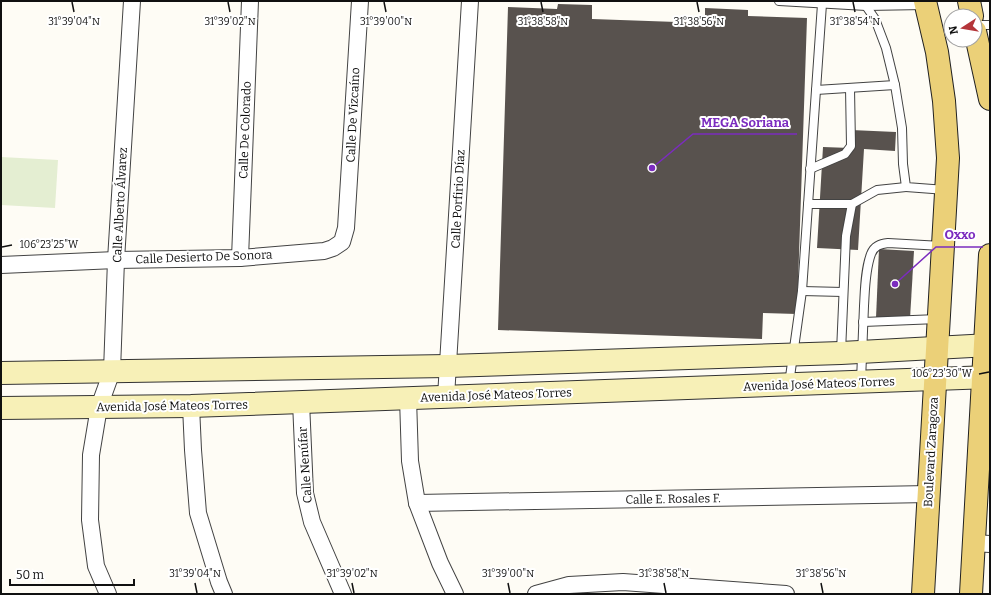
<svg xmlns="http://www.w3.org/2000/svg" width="991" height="595" viewBox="0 0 991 595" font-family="Bitter,serif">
<rect width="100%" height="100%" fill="#fefcf5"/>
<path fill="#e4eed2" d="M1 157 58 160 55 208 1 205Z"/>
<g fill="#58524e">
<path d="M558 4 592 5V19L705 23V8L748 10V16L807 18 797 314 763 313 762 339 498 330 508 7 557 9Z"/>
<path d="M851 130 896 132 895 151 864 149 858 250 817 248 823 147 850 148Z"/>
<path d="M879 249 914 251 910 319 876 318Z"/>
</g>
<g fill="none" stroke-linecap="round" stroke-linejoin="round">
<g stroke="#434343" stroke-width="10">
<g id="lane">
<path d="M779 1 866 6 925 5"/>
<path d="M865 1 866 6 875 19 886 48 895 85 902 128 903 164 906 187 946 190"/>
<path d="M975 25H990"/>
<path d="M816 90 895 85"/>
<path d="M810 169 845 154 851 146 850 88"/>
<path d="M808 204H852"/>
<path d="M802 291 843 292"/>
<path d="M863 322 938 319"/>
<path d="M841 352 846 236 852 204 877 190 906 187"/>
<path d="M861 381C862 356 863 331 864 306 865 290 865 270 871 254 874 246 880 244 888 243L942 246"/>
<path d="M789 384 802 291 822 4"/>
</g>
</g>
<g stroke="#434343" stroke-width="18">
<g id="street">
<path d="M240 258 250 1"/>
<path d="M1 265 116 260 240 258 324 251 333 248 342 242 346 228 360 1"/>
<path d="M446 397 470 1"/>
<path d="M408 398 410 461 417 503 440 563 455 594"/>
<path d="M301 402 305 493 312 522 343 594"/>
<path d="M191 406 193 450 198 513 219 582 224 594"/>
<path d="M417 503 929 494"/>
<path d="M973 543 990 544"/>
<path d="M108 594 96 566 90 520 91 455 99 407 112 371 116 260 132 1"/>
<path d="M536 594 569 585 623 582 786 594"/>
</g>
</g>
<g stroke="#323232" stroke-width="24">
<g id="secondary">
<path d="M1 373 448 366 841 353 990 345"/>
<path d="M1 408 191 406 990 377"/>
</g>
</g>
<g stroke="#212121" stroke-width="24">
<g id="primary">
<path d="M969 1 972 16"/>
<path d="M975 31 990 99"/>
<path d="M923 594 948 158 944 101 937 52 925 1"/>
<path d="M971 594 990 255"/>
</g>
</g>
<use href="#lane" stroke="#fff" stroke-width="8"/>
<use href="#street" stroke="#fff" stroke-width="16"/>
<use href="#secondary" stroke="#f7f0b7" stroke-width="22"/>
<use href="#primary" stroke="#ebd078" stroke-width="22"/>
</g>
<path fill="none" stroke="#101010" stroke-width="1.5" d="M72 2 74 12M228 2 230 12M384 2 386 12M541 2 543 12M697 2 699 12M853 2 855 12M2 247 12 245M979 374 989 372M195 583 197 593M352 583 354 593M508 583 510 593M664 583 666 593M821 583 823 593"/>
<g text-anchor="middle" stroke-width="4" stroke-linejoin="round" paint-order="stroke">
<g font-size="12" fill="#101010" stroke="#fff">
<text transform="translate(353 115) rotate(-87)" y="4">Calle De Vizcaíno</text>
<text transform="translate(245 130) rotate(-88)" y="4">Calle De Colorado</text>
<text transform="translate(458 199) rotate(-87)" y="4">Calle Porfirio Díaz</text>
<text transform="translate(120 205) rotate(-87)" y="4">Calle Alberto Álvarez</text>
<text transform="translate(204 257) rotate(-2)" y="4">Calle Desierto De Sonora</text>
<text transform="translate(819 384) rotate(-2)" y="4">Avenida José Mateos Torres</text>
<text transform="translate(496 395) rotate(-2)" y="4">Avenida José Mateos Torres</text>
<text transform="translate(172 406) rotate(-1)" y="4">Avenida José Mateos Torres</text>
<text transform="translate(931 452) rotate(-87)" y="4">Boulevard Zaragoza</text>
<text transform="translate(305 465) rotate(-94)" y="4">Calle Nenúfar</text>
<text transform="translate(673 499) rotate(-1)" y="4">Calle E. Rosales F.</text>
</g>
</g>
<g font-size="10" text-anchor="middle" fill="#101010" stroke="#fff" stroke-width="4" stroke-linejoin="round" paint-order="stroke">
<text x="74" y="25">31°39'04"N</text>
<text x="230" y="25">31°39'02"N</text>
<text x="386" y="25">31°39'00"N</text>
<text x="543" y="25">31°38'58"N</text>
<text x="699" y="25">31°38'56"N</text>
<text x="855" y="25">31°38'54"N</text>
<text x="49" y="248">106°23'25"W</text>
<text x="942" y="377">106°23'30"W</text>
<text x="195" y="577">31°39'04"N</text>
<text x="352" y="577">31°39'02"N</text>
<text x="508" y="577">31°39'00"N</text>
<text x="664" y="577">31°38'58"N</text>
<text x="821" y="577">31°38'56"N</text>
</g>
<path fill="none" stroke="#7b2cbf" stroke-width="1.5" d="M652 168L693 134H797M895 284L936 247H983"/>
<g fill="#7b2cbf" stroke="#fff" stroke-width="1.5">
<circle cx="652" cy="168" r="4"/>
<circle cx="895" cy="284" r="4"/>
</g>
<g font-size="13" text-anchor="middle" font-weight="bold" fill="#7b2cbf" stroke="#fff" stroke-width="4" stroke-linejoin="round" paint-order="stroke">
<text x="745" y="127">MEGA Soriana</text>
<text x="960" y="239">Oxxo</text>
</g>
<rect width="991" height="595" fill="none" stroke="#101010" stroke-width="4"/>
<g transform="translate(963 28) rotate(258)"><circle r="19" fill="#ffffff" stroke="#9f9f9f"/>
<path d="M0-3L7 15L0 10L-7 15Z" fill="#b4353a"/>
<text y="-6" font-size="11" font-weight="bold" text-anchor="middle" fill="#101010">N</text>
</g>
<path d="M10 579v6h124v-6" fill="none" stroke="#101010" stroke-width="2"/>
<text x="16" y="579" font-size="12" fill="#101010" stroke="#ffffff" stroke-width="3" paint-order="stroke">50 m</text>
</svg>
